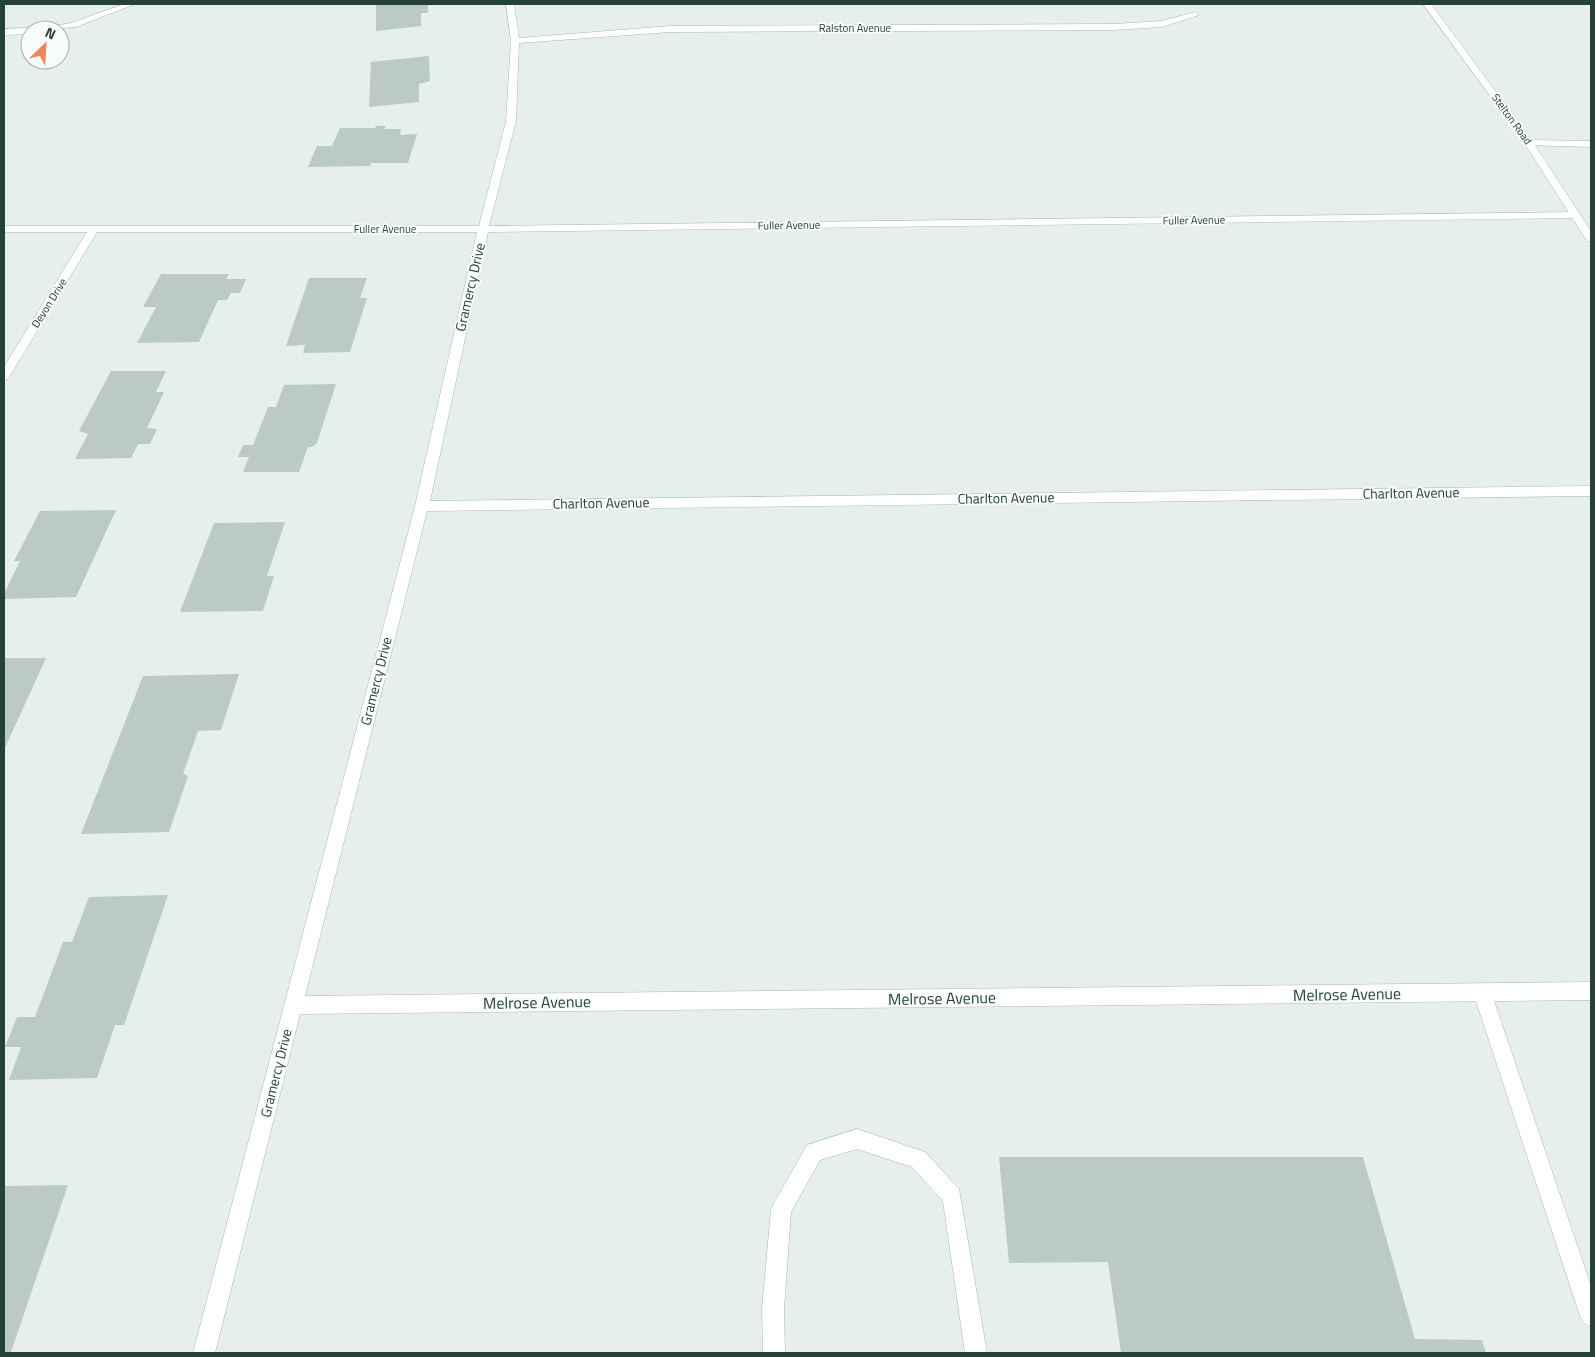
<svg xmlns="http://www.w3.org/2000/svg" width="1595" height="1357" viewBox="0 0 1595 1357" font-family="'Titillium Web',sans-serif">
<rect width="100%" height="100%" fill="#e6efeb"/>
<g fill="#bbcac4">
<path d="M376 4H428V13H421V26L376 31Z"/>
<path d="M429 56 430 81 419 84V102L369 107 371 62Z"/>
<path d="M376 126H386L384 129H401L400 135 417 134 408 163H371L370 166 308 167 317 146H332L340 128H375Z"/>
<path d="M161 274H229L226 279H246L240 293H231L227 300H218L199 342 137 343 156 307H143Z"/>
<path d="M309 278H367L360 298H367L350 352 303 353 305 345 286 346Z"/>
<path d="M111 371H166L156 392H164L147 428 157 429 150 444H138L131 458 75 459 88 434 79 431Z"/>
<path d="M336 384 317 443 312 447H308L299 472H243L249 457H238L243 445H253L268 407H276L284 385Z"/>
<path d="M116 510 76 597 4 599V594L20 561H14L40 511Z"/>
<path d="M285 522 267 576H274L263 611 180 612 214 523Z"/>
<path d="M4 658H46L4 750Z"/>
<path d="M239 674 221 730 198 731 183 774 188 776 169 832 81 834 143 676Z"/>
<path d="M168 895 124 1025H115L97 1078 9 1080 21 1047H5L17 1017H35L63 942H72L89 897Z"/>
<path d="M999 1157H1363L1415 1339 1482 1340 1486 1353H1121L1108 1262 1009 1263Z"/>
<path d="M68 1185 11 1352H4V1186Z"/>
</g>
<g fill="none" stroke-linecap="round" stroke-linejoin="round">
<g stroke="#a8b8b2" stroke-width="1">
<g id="lane">
<path d="M1482 983 1488 986 1491 992 1591 1286V1327L1584 1323 1580 1316 1473 992 1476 986Z"/>
<path d="M857 1129 925 1152 959 1189 987 1353H965L943 1201 912 1167 857 1149 820 1160 791 1212 784 1309 785 1353H763L762 1309 771 1210 774 1203 807 1145Z"/>
</g>
</g>
<g stroke="#a8b8b2" stroke-width="1">
<g id="street">
<path d="M124 4H135L76 27 35 30 71 23Z"/>
<path d="M506 4H514L519 38 670 26 1113 24 1162 21 1195 12 1199 15 1162 27 1113 30 670 32 519 43 516 121 489 226 1575 212 1580 215 1575 218 488 232 430 501 1591 486V496L427 511 305 996 1591 982V1000L300 1014 215 1353H193L415 506 477 232H97L8 379 4 380V367L87 232H4V226H479L506 121 511 41Z"/>
<path d="M30 28 34 30H30V34L4 35V29Z"/>
<path d="M1529 140 1591 141V147L1526 145V141Z"/>
</g>
</g>
<g stroke="#a4bbb3" stroke-width="1">
<path id="secondary" d="M1423 4H1431L1532 141 1591 231V242L1587 241 1525 144Z"/>
</g>
<use href="#lane" fill="#fff" fill-rule="evenodd"/>
<use href="#street" fill="#fff" fill-rule="evenodd"/>
<use href="#secondary" fill="#fff" fill-rule="evenodd"/>
</g>
<g text-anchor="middle" stroke-width="4" stroke-linejoin="round" paint-order="stroke">
<g font-size="11" fill="#24423a" stroke="#f7fbf9">
<text x="855" y="32">Ralston Avenue</text>
<text transform="translate(1512 119) rotate(54)" y="4">Stelton Road</text>
<text transform="translate(1194 220) rotate(-1)" y="4">Fuller Avenue</text>
<text transform="translate(789 225) rotate(-1)" y="4">Fuller Avenue</text>
<text x="385" y="233">Fuller Avenue</text>
<text transform="translate(49 303) rotate(-58)" y="4">Devon Drive</text>
</g>
<g font-size="14" fill="#24423a" stroke="#f7fbf9">
<text transform="translate(470 287) rotate(-77)" y="5">Gramercy Drive</text>
<text transform="translate(1411 493) rotate(-1)" y="5">Charlton Avenue</text>
<text transform="translate(1006 498) rotate(-1)" y="5">Charlton Avenue</text>
<text transform="translate(601 503) rotate(-1)" y="5">Charlton Avenue</text>
<text transform="translate(376 681) rotate(-76)" y="5">Gramercy Drive</text>
<text transform="translate(276 1073) rotate(-76)" y="5">Gramercy Drive</text>
</g>
<g font-size="16" fill="#24423a" stroke="#f7fbf9">
<text transform="translate(1347 994) rotate(-1)" y="6">Melrose Avenue</text>
<text transform="translate(942 998) rotate(-1)" y="6">Melrose Avenue</text>
<text transform="translate(537 1002) rotate(-1)" y="6">Melrose Avenue</text>
</g>
</g>
<rect width="1595" height="1357" fill="none" stroke="#24423a" stroke-width="10"/>
<g transform="translate(45 45) rotate(25)"><circle r="24" fill="#f7fbf9" stroke="#a3b1ad"/>
<path d="M0-4L9 19L0 12L-9 19Z" fill="#f4845f"/>
<text y="-8" font-size="14" font-weight="bold" text-anchor="middle" fill="#24423a">N</text>
</g>
</svg>
